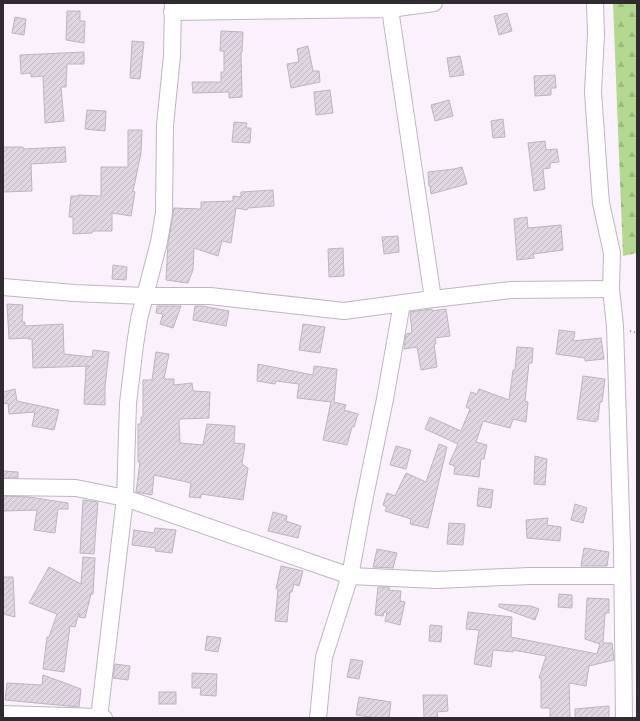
<svg xmlns="http://www.w3.org/2000/svg" width="640" height="721" viewBox="0 0 640 721" font-family="Bitter,serif">
<defs>
<pattern id="forest-firs" width="22" height="20" patternUnits="userSpaceOnUse"><rect width="22" height="20" fill="#b3d88f"/><path d="M5 1l3.5 6h-7zM16 11l3.5 6h-7z" fill="#9aba7c"/></pattern>
<pattern id="building-hatch" width="6" height="6" patternUnits="userSpaceOnUse"><rect width="6" height="6" fill="#dfd6e2"/><path d="M-1 1l2-2M0 6l6-6M5 7l2-2" fill="none" stroke="#c0b8c2"/></pattern>
</defs>
<rect width="100%" height="100%" fill="#faf1fc"/>
<path fill="url(#forest-firs)" d="M613 3H637V253L623 256Z"/>
<g fill="url(#building-hatch)" stroke="#bcb4be">
<path d="M67 11H80V21H85L84 43 66 40Z"/>
<path d="M507 13 512 31 499 35 494 16Z"/>
<path d="M15 17 26 19 24 35 12 33Z"/>
<path d="M221 31 243 32 242 52H241L242 97 229 98V92L193 93 192 82H221V72H224V51H220Z"/>
<path d="M132 41 144 42 140 79 130 78Z"/>
<path d="M308 46 313 71H319L320 82 291 88 287 64 299 62 297 49Z"/>
<path d="M84 52V64H67L66 87H61L64 121 45 123 43 76 31 77V73L21 74 20 55Z"/>
<path d="M460 56 464 75 450 77 447 58Z"/>
<path d="M555 75 556 88H551V95L535 96 534 76Z"/>
<path d="M330 90 333 113 316 115 314 92Z"/>
<path d="M449 100 453 116 435 121 431 105Z"/>
<path d="M87 110 106 111 105 131 85 129Z"/>
<path d="M503 119 505 137 493 138 491 121Z"/>
<path d="M234 122 247 123 246 128H251L250 143 232 142Z"/>
<path d="M128 130H142L141 153 133 191 135 192 131 216 112 213V231H92V233L73 234V217H69L71 196H78V195L101 196V167H128Z"/>
<path d="M545 141 546 150 557 149 559 162 550 163V168L543 169 545 189 534 191 528 143Z"/>
<path d="M3 147H23V149L65 147 66 162 31 164 32 191 3 192Z"/>
<path d="M462 167 467 184 431 194 430 186H429L428 172 454 169Z"/>
<path d="M273 190 274 206 248 208 247 210 236 208 231 243 222 241 218 256 194 248 193 270 188 283 166 280 168 243 174 208 201 209V202L233 201V196L241 197V192Z"/>
<path d="M527 217 528 228 561 225 563 250 533 254 534 258 517 260 514 219Z"/>
<path d="M398 236 399 252 384 254 382 237Z"/>
<path d="M343 248 344 276 329 277 328 249Z"/>
<path d="M113 265 127 267 126 280 112 279Z"/>
<path d="M7 304 23 305 22 322H25V326L63 324 64 354 92 357 93 350 109 352 105 387V405L84 404 86 367 89 366 33 368 32 339H28V338L9 339Z"/>
<path d="M157 306H181L173 328 160 324 163 314 156 313Z"/>
<path d="M195 306H202L229 311 226 326 193 320Z"/>
<path d="M432 309V311L446 309 450 336 435 338 436 344H434L437 367 421 370 417 347 404 349 406 334 412 333 410 312Z"/>
<path d="M303 324 325 327 320 353 299 350Z"/>
<path d="M559 330 575 332 573 341 601 338 604 359 585 361V358L556 354Z"/>
<path d="M517 347 533 348 532 363H529L525 401 528 402 526 422 513 419 510 428 483 421 476 442 487 445 484 459H481L479 477 454 474 455 466 449 464 458 444 425 429 430 417 461 431 470 409 466 407 471 392 477 394 479 389 509 400 513 370H515Z"/>
<path d="M156 352 169 354 164 379H174V385L192 383 193 391 210 392 209 418 179 419 180 443 203 445 207 424 235 426 234 443 245 444 242 464 248 468 243 500 201 494V498L189 497 191 483 154 475 152 495 136 492 140 462H138V424H141V417H143V380H152Z"/>
<path d="M258 364 313 375 314 366 337 369 334 402 346 405 344 410 358 414 354 427H352L347 445 323 440 331 402 297 398 299 384 276 381 275 384 257 381Z"/>
<path d="M583 376 605 379 602 402H600L598 420H596V422L577 419Z"/>
<path d="M15 389 17 401 59 410 54 430 32 426 35 412 9 414 8 403 3 404V392Z"/>
<path d="M439 444 447 447 428 528 410 524 411 519 385 511 387 507 383 505 387 493 395 496 406 473 426 482Z"/>
<path d="M396 446 411 450 406 469 390 465Z"/>
<path d="M535 456 547 459 545 485 534 484Z"/>
<path d="M3 471 18 472V478H3Z"/>
<path d="M479 488 493 490 491 508 477 506Z"/>
<path d="M3 496 29 497 68 503V509H58L55 533 34 530 37 510 3 511Z"/>
<path d="M83 500 98 502 94 554 80 553Z"/>
<path d="M575 504 587 508 583 523 571 520Z"/>
<path d="M273 512 287 516 286 521 301 526 298 538 268 531Z"/>
<path d="M548 518 547 525 561 527 560 541 527 538 526 520Z"/>
<path d="M449 523 465 524 463 545 447 544Z"/>
<path d="M155 528 176 530 172 553 155 551 156 548 132 545 134 530 154 533Z"/>
<path d="M584 548 609 552 607 566H581Z"/>
<path d="M377 549 397 553 393 568 373 567Z"/>
<path d="M83 557 95 558 93 594H91L85 618 79 617V613L75 627 70 626 64 672 43 669 47 637H49L57 614 29 603 49 567 81 584Z"/>
<path d="M281 566 303 571 299 586 294 584 292 592H290L287 622 275 621 278 589H276Z"/>
<path d="M3 577H13L15 617 3 614Z"/>
<path d="M378 587H389V590L401 591 400 601 405 602 400 625 385 621 387 612H384L383 616 375 615Z"/>
<path d="M559 594 572 595V608L558 607Z"/>
<path d="M587 598 609 599V613H605L603 643H612L614 660 589 666 586 686 569 683 570 718H550V708H541V678H539L546 656 513 650V652L493 650 491 667 474 664 479 630 466 629 468 612 512 617 511 637 597 654 600 644 585 639Z"/>
<path d="M499 604 531 606 539 609 535 620 499 607Z"/>
<path d="M430 625 442 626 441 642 429 641Z"/>
<path d="M207 636 221 638 218 652 205 650Z"/>
<path d="M351 659 363 661 359 679 347 677Z"/>
<path d="M115 664 130 666 128 680 113 678Z"/>
<path d="M192 673 217 674 216 696 200 695 201 688H192Z"/>
<path d="M43 675 81 689 79 707 5 700 7 683 42 685Z"/>
<rect x="159" y="692" width="17" height="12"/>
<path d="M423 695H447L448 711 437 712 438 718H424Z"/>
<path d="M359 697 391 702 389 718H377L356 715Z"/>
<path d="M609 706V718H575V709Z"/>
</g>
<g fill="none" stroke-linecap="round" stroke-linejoin="round">
<g stroke="#beb6c1" stroke-width="18">
<g id="minor">
<path d="M390 3V9L434 3"/>
<path d="M595 3 596 34 593 92 600 191 601 203 612 253 611 289 615 326 622 547 624 718"/>
<path d="M172 12 390 9 433 299"/>
<path d="M3 287 74 293 145 296H210L344 311 433 299 511 290 611 289"/>
<path d="M3 487 76 488 125 498 350 576 437 580 529 576H622"/>
<path d="M3 714 99 717 104 718"/>
<path d="M99 718 125 498 128 403 135 345 139 319 159 242 164 213 165 125 172 56 173 3"/>
<path d="M318 718 324 657 350 576 363 506 385 399 402 303"/>
</g>
</g>
<path stroke="#a39ca4" stroke-width="2.5" stroke-dasharray="1 3" stroke-linecap="butt" d="M630 331 637 333"/>
<use href="#minor" stroke="#fff" stroke-width="16"/>
</g>
<rect width="640" height="721" fill="none" stroke="#2f2b30" stroke-width="8"/>
</svg>
